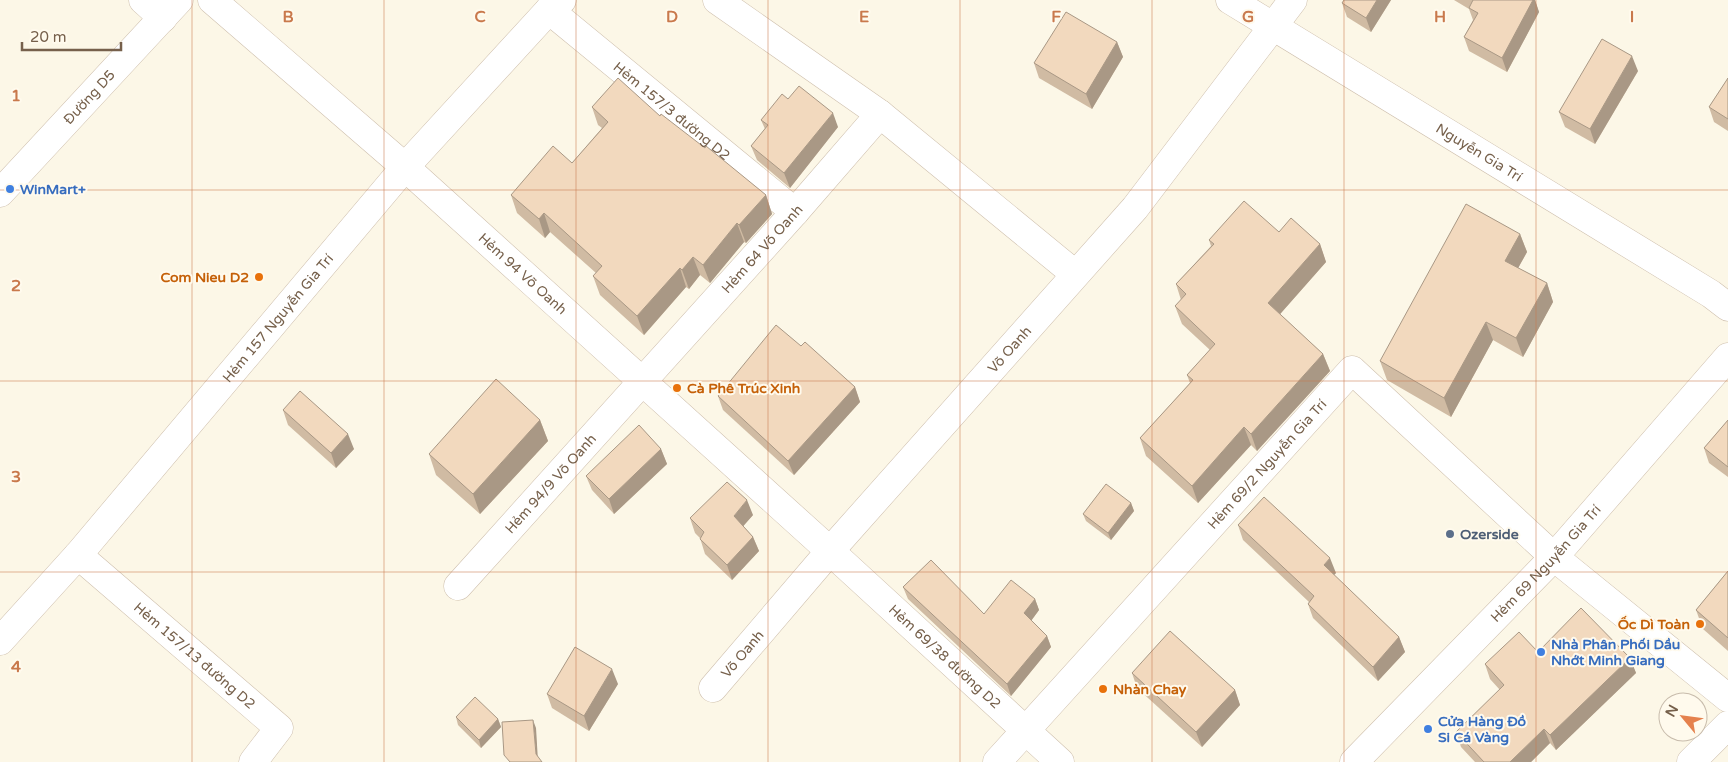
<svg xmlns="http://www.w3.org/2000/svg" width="1728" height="762" viewBox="0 0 1728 762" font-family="'Varela Round',sans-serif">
<rect width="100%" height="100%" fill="#fcf7e7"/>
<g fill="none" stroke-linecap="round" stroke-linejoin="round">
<g stroke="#cebfad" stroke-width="29">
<g id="minor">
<path d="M143 0 163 18"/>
<path id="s1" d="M212 0 405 167 830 551 1060 762"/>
<path d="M717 0 880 114 1075 274"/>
<path id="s2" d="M1230 0 1711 294 1728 307"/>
<path id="s3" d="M549 10 795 212"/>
<path id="s4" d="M0 193 179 0"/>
<path id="s5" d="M78 555 279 728 253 762"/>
<path id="s6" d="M458 586 795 212 880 114"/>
<path id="s7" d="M0 641 78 555 405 167 549 10 562 0"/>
<path id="s8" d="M713 688 830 551 1135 208 1293 0"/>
<path id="s9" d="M997 762 1352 370 1554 557 1728 698"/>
<path id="s10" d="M1354 762 1554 557 1728 357"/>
<path d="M1691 762 1728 725"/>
</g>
</g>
<use href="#minor" stroke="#fff" stroke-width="28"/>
</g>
<g fill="#d0bba3">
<path d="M1344 0H1391L1371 32 1347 17 1342 3Z"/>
<path d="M1454 0H1535L1539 12 1507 72 1469 51 1464 37 1473 20 1469 9Z"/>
<path d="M1117 42 1123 57 1092 109 1039 78 1034 63Z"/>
<path d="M1638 71 1595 144 1565 127 1559 112Z"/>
<path d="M1728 78V131L1714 122 1709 107Z"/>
<path d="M788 99 838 127 790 188 757 160 751 146 765 129 761 120Z"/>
<path d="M592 107 660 116 766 195 772 214 746 243 744 242 710 283 700 275 689 289 686 287 644 335 600 295 593 276 596 273 550 232 545 238 517 213 511 195 572 163 602 128 598 125Z"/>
<path d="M1279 232 1320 244 1326 262 1280 314 1323 354 1330 371 1257 451 1251 445 1198 503 1146 456 1140 438 1190 383 1187 375 1210 350 1182 324 1175 306 1181 300 1176 284 1211 246 1209 240Z"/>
<path d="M1520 234 1527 252 1518 268 1547 283 1553 302 1523 357 1493 340 1451 417 1387 380 1380 361Z"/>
<path d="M801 346 855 387 860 402 794 475 723 410 718 396Z"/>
<path d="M283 410 354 449 336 468 288 425Z"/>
<path d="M540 420 548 441 480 514 436 475 429 454Z"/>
<path d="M1728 420V477L1709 463 1704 448Z"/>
<path d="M661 449 667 464 614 514 592 490 586 476Z"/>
<path d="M1131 503 1134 511 1111 540 1086 521 1083 514Z"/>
<path d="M753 515 743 526 753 537 759 551 732 580 705 554 700 538 695 533 690 518Z"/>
<path d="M1238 525 1336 573 1334 575 1399 637 1405 652 1378 681 1313 618 1308 604 1309 602 1243 540Z"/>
<path d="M1728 571V651L1703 629 1696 610Z"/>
<path d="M903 587 984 614 1035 599 1039 610 1031 621 1047 636 1051 647 1011 696 908 599Z"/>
<path d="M1538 652 1630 658 1636 673 1556 750 1550 743 1531 762H1475L1461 747 1456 732 1500 690 1490 679 1485 664Z"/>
<path d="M1132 673 1235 690 1240 705 1202 747 1137 688Z"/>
<path d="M618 684 589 731 552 708 547 694Z"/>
<path d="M456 717 498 719 501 727 481 748 458 725Z"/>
</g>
<g fill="#a99885">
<path d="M1377 0H1391L1371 32 1366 18Z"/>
<path d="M1533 0H1535L1539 12 1507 72 1502 58Z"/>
<path d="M1117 42 1123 57 1092 109 1086 94Z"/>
<path d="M1632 56 1638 71 1595 144 1590 129Z"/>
<path d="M833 113 838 127 790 188 784 173Z"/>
<path d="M766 195 772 214 746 243 739 225Z"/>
<path d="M544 213 550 232 545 238 539 219Z"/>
<path d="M737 223 744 242 710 283 703 265Z"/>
<path d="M1520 234 1527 252 1512 279 1505 261Z"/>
<path d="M1320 244 1326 262 1274 321 1268 303Z"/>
<path d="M693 257 700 275 689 289 682 270Z"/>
<path d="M680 268 686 287 644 335 637 316Z"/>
<path d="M1547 283 1553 302 1523 357 1516 338Z"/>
<path d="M1486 322 1493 340 1451 417 1444 398Z"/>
<path d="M1323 354 1330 371 1257 451 1251 434Z"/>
<path d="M855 387 860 402 794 475 788 461Z"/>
<path d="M540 420 548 441 480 514 473 494Z"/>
<path d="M1244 427 1251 445 1198 503 1192 486Z"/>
<path d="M348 434 354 449 336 468 331 453Z"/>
<path d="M661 449 667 464 614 514 609 499Z"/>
<path d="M747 500 753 515 739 531 734 516Z"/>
<path d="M1131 503 1134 511 1111 540 1108 533Z"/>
<path d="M753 537 759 551 732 580 727 565Z"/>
<path d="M1330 558 1336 573 1329 580 1324 565Z"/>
<path d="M1035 599 1039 610 1028 625 1024 613Z"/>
<path d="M1047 636 1051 647 1011 696 1007 684Z"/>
<path d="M1399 637 1405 652 1378 681 1373 667Z"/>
<path d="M1630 658 1636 673 1556 750 1550 735Z"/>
<path d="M612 669 618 684 589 731 584 716Z"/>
<path d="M1235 690 1240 705 1202 747 1196 732Z"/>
<path d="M498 719 501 727 481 748 479 740Z"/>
<path d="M533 720 536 728 538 761 536 754Z"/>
<path d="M1544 729 1550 743 1531 762H1510Z"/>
</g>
<g fill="#f2d9be" stroke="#a99885">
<path d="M1344 0H1377L1366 18 1342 3Z"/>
<path d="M1473 0H1533L1502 58 1464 37 1478 13 1469 8Z"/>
<path d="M1066 12 1117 42 1086 94 1034 63Z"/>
<path d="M1602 39 1632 56 1590 129 1559 112Z"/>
<path d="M618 78 660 116 661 114 705 148 706 146 766 195 739 225 737 223 703 265 693 257 682 270 680 268 637 316 593 276 602 266 544 213 539 219 511 195 553 146 572 163 608 122 592 107Z"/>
<path d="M1728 78V119L1709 107Z"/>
<path d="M799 86 833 113 784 173 751 146 768 125 761 120 782 94 788 99Z"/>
<path d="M1244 201 1279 232 1291 218 1320 244 1268 303 1323 354 1251 434 1244 427 1192 486 1140 438 1193 380 1187 375 1215 344 1175 306 1186 294 1176 284 1214 244 1209 240Z"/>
<path d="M1466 204 1520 234 1505 261 1547 283 1516 338 1486 322 1444 398 1380 361Z"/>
<path d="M776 325 801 346 805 342 855 387 788 461 718 396Z"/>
<path d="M496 379 540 420 473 494 429 454Z"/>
<path d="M300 391 348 434 331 453 283 410Z"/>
<path d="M1728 420V467L1704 448Z"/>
<path d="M639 425 661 449 609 499 586 476Z"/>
<path d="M727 482 747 500 734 516 753 537 727 565 700 539 704 532 690 518Z"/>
<path d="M1106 484 1131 503 1108 533 1083 514Z"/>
<path d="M1264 497 1330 558 1324 565 1399 637 1373 667 1308 604 1314 596 1238 525Z"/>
<path d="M931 560 984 614 1011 580 1035 599 1024 613 1047 636 1007 684 903 587Z"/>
<path d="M1728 571V638L1696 610Z"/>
<path d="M1581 608 1630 658 1550 735 1544 729 1510 762H1484L1456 732 1504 685 1485 664 1519 632 1538 652Z"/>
<path d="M1170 631 1235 690 1196 732 1132 673Z"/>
<path d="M575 647 612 669 584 716 547 694Z"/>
<path d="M475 697 498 719 479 740 456 717Z"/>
<path d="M533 720 536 754 542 762H510L504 755 502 722Z"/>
</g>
<path fill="none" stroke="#c9794c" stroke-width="1" stroke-opacity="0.55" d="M192 0V762M384 0V762M576 0V762M768 0V762M960 0V762M1152 0V762M1344 0V762M1536 0V762M0 190H1728M0 381H1728M0 572H1728"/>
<g fill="#3f7fe0" stroke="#fffaed" stroke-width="2">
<circle cx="10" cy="189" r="5"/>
<circle cx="1541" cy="652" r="5"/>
<circle cx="1428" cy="729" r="5"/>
</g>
<g fill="#e8710a" stroke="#fffaed" stroke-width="2">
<circle cx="259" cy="277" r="5"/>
<circle cx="677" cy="388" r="5"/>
<circle cx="1700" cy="624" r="5"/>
<circle cx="1103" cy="689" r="5"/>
</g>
<circle fill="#5c6f8a" stroke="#fffaed" stroke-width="2" cx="1450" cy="534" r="5"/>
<g text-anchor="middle" stroke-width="4" stroke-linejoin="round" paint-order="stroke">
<g font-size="14" fill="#76604b" stroke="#fffaed">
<text dy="5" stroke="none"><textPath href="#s4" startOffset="131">Đường D5</textPath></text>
<text dy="5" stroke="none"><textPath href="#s3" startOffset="159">Hẻm 157/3 đường D2</textPath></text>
<text dy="5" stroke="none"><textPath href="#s2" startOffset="292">Nguyễn Gia Trí</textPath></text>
<text dy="5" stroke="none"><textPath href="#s6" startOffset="454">Hẻm 64 Võ Oanh</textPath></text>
<text dy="5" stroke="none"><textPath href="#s1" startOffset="414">Hẻm 94 Võ Oanh</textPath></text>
<text dy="5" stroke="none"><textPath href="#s7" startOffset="426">Hẻm 157 Nguyễn Gia Trí</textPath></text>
<text dy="5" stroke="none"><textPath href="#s8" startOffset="450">Võ Oanh</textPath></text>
<text dy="5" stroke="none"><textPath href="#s9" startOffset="402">Hẻm 69/2 Nguyễn Gia Trí</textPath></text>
<text dy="5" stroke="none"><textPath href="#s6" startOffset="138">Hẻm 94/9 Võ Oanh</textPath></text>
<text dy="5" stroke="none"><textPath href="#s10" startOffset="276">Hẻm 69 Nguyễn Gia Trí</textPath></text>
<text dy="5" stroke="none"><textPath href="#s8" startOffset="45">Võ Oanh</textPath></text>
<text dy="5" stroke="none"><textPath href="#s5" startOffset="154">Hẻm 157/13 đường D2</textPath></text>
<text dy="5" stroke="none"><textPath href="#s1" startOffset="984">Hẻm 69/38 đường D2</textPath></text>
</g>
<g font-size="14" font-weight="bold" fill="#366cbe" stroke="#fffaed" text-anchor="start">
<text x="20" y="194">WinMart+</text>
<text x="1551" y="649">Nhà Phân Phối Dầu<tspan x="1551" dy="16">Nhớt Minh Giang</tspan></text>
<text x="1438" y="726">Cửa Hàng Đồ<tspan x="1438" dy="16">Si Cá Vàng</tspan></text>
</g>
<g font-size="14" font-weight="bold" fill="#c56008" stroke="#fffaed" text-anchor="end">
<text x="249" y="282">Com Nieu D2</text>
<text x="687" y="393" text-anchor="start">Cà Phê Trúc Xinh</text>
<text x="1690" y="629">Ốc Dì Toàn</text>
<text x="1113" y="694" text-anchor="start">Nhàn Chay</text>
</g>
<g font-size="14" font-weight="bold" fill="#4e5e75" stroke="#fffaed" text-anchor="start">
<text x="1460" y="539">Ozerside</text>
</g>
</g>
<g font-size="16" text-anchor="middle" font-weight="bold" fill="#c9794c" stroke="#fffaed" stroke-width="4" stroke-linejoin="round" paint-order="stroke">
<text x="288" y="22">B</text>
<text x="480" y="22">C</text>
<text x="672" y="22">D</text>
<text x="864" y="22">E</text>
<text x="1056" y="22">F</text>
<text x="1248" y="22">G</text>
<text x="1440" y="22">H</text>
<text x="1632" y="22">I</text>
<text x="16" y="101">1</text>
<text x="16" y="291">2</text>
<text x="16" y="482">3</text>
<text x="16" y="672">4</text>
</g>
<g transform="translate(1683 717) rotate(299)"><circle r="24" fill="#fffaed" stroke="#c8bcac"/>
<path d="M0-4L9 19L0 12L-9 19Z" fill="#e5814d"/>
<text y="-8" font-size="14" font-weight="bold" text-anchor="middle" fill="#76604b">N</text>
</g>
<path d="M22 42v8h99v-8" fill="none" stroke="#76604b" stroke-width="2.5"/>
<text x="30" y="42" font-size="15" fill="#76604b" stroke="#fffaed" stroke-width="4" paint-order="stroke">20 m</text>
</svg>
